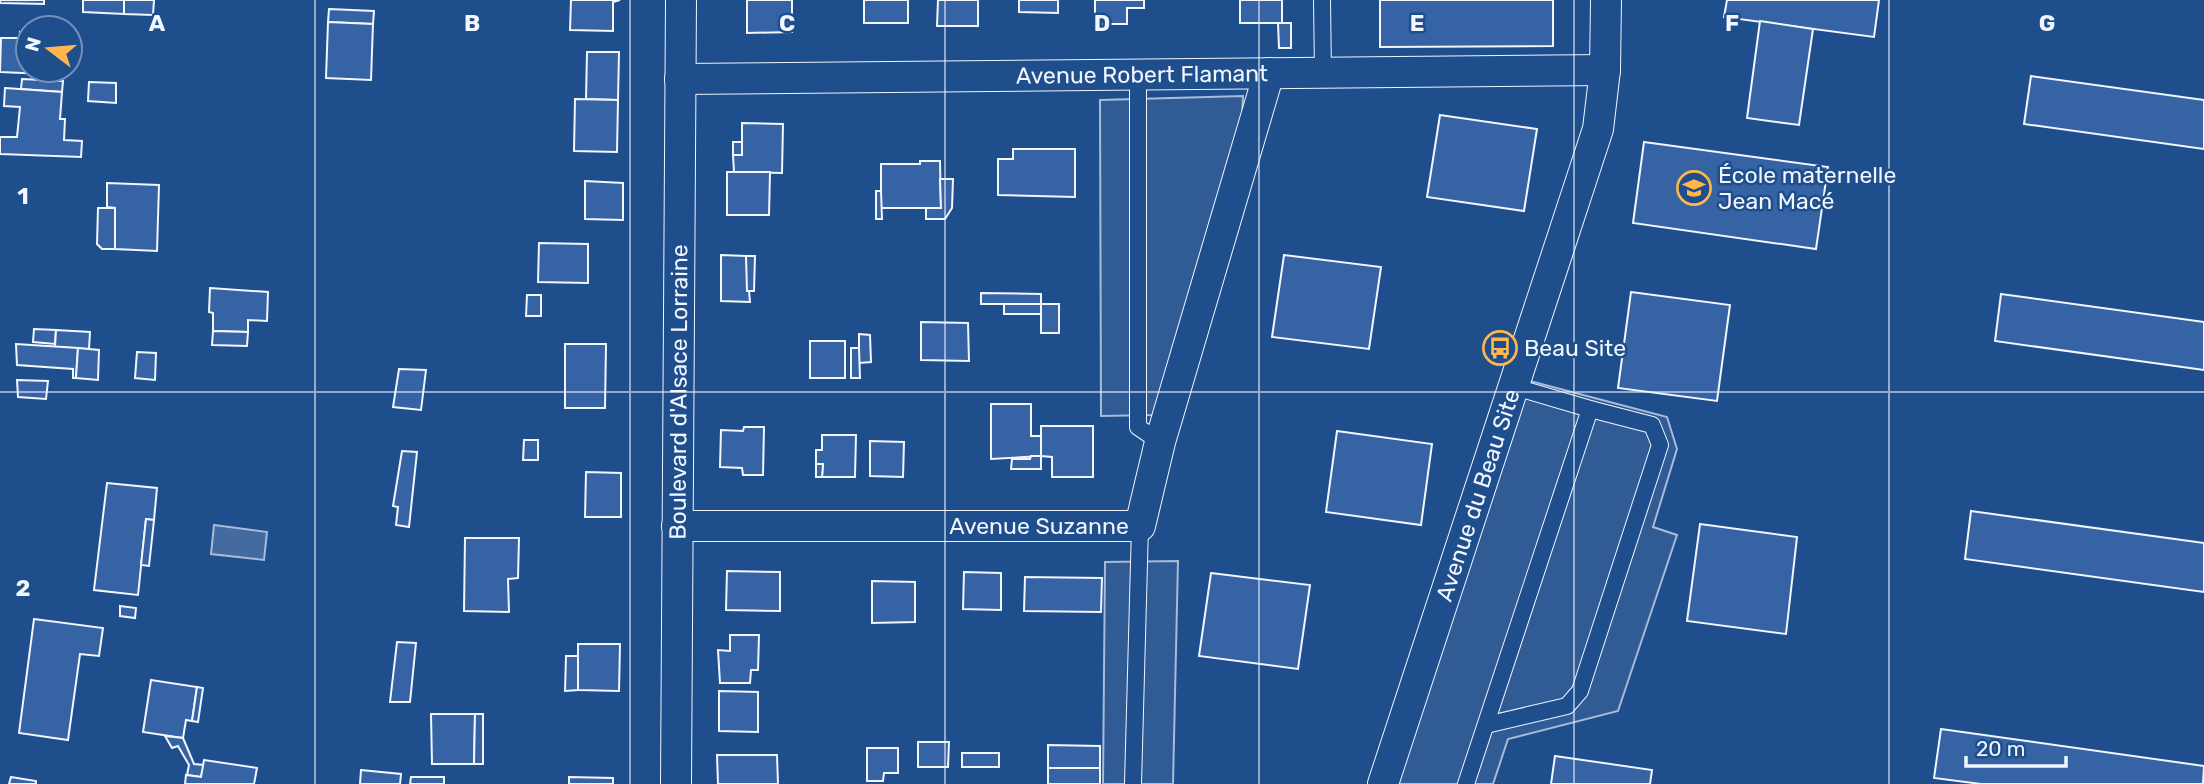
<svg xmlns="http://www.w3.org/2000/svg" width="2204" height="784" viewBox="0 0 2204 784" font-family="Rubik,sans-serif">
<rect width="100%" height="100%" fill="#1f4e8c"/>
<g fill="#305b95" stroke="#a8bbd7" stroke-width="2">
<path d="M1243 96 1242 117 1154 415 1101 416 1100 100Z"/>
<path d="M1530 381 1667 417 1677 449 1653 527 1677 535 1618 711 1508 739 1493 784H1395Z"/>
<path d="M1178 561 1173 784H1103L1105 562Z"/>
</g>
<path fill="#446ba0" stroke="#a8bbd7" stroke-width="2" d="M214 525 267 532 264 560 211 554Z"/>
<g fill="#3563a3" stroke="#f2f6ff" stroke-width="2">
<path d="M0 0H44V4L0 3Z"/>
<path d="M83 0H124V14L83 12Z"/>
<path d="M124 0H154L153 15 124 14Z"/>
<path d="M571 0H620L613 2V31L570 30Z"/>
<path d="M747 0H792V32L747 33Z"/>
<rect x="864" y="0" width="44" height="23"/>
<path d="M938 0H978V26H937Z"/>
<path d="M1019 0H1058V13L1019 12Z"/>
<path d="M1095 0H1144V8H1127V24H1095Z"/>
<rect x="1240" y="0" width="42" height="23"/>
<path d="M1380 0H1553V46L1380 47Z"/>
<path d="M1727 0H1879L1874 37 1724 17Z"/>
<path d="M329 9 374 11 373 24 328 22Z"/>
<path d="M1760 21 1813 29 1799 125 1747 118Z"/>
<path d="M328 22 373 24 371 80 326 78Z"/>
<path d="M1278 23H1291V48H1279Z"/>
<path d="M20 32 28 33V70H46L45 74 0 72 1 38H20Z"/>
<path d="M587 52H619L618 100 586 99Z"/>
<path d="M2031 76 2204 100V149L2024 124Z"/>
<path d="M22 79 63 81 62 92 21 89Z"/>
<path d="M89 82 116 83V103L88 101Z"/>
<path d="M5 88 62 92 60 119H65L64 140 82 141 81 157 0 154V137H17L20 107 4 106Z"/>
<path d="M575 99 618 100 617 152 574 151Z"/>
<path d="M1440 115 1537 129 1524 211 1427 197Z"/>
<path d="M742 123 783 124 782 173 734 172 733 155H742Z"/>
<rect x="733" y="142" width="9" height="13"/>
<path d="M1644 142 1828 167 1816 249 1633 223Z"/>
<path d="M1013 149H1075V197L998 195V159H1013Z"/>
<path d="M920 161H940L941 208H881V164H920Z"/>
<path d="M727 172H770L769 215H727Z"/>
<path d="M940 179H953L952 208 945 219H926V208H941Z"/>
<path d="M585 181 623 183V220L585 219Z"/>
<path d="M107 183 159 185 157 251 115 249V208L107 207Z"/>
<path d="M876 191H881L882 219H876Z"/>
<path d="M98 208H115V249H102L97 244Z"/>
<path d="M539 243 588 244V283L538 282Z"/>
<path d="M721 255 746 256 750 302 721 301Z"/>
<path d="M1284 255 1381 267 1369 349 1272 337Z"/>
<path d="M746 256H755L754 291H747Z"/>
<path d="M210 288 268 292 267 321 248 320V332L213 331V313L209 312Z"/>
<path d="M1631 292 1730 305 1717 401 1618 388Z"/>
<path d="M981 293 1041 294V304H981Z"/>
<path d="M2001 294 2204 322V370L1995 341Z"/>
<path d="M527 295H541V316H526Z"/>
<rect x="1004" y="304" width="37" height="10"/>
<rect x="1041" y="304" width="18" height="29"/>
<path d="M921 322 968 323 969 361 921 360Z"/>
<path d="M34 329 56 330 55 344 33 342Z"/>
<path d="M56 330 90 332 89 349 55 347Z"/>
<path d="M213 331 248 332 247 346 212 345Z"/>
<path d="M859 334 870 335 871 362 859 363Z"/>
<rect x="810" y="341" width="35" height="37"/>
<path d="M16 344 78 348 76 378H73V369L17 365Z"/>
<path d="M565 344H606L605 408H565Z"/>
<path d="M78 348 99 350 98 380 76 378Z"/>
<path d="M851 348H859L860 378H851Z"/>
<path d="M137 352 156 353 155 380 135 378Z"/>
<path d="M399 369 426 370 421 410 393 407Z"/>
<path d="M17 380 48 381 46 399 18 397Z"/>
<path d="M991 404H1031V436H1041V456L991 459Z"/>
<path d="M1041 426H1093V477H1052V457L1041 456Z"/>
<path d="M744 427H764L763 475H743L742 468 720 467 721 430 743 431Z"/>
<path d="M1337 431 1432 444 1421 525 1326 512Z"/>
<path d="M822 435H856L855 477H822L823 464H816V450H822Z"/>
<path d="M524 440H538V460H523Z"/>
<path d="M870 441 904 442 903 477 870 476Z"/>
<path d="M402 451 417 452 409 527 396 525 398 507 393 506Z"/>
<path d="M1031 456H1041V469H1011L1012 459H1030Z"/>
<path d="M816 464H823L822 477H816Z"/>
<path d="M586 472 621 473V517H585Z"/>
<path d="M107 483 157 488 154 520 146 519 138 595 94 590Z"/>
<path d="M1971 511 2204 543V592L1965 559Z"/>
<path d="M146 519 154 520 149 566 141 565Z"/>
<path d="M1700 524 1797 537 1786 634 1687 621Z"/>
<path d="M465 538H519L518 578 508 579 509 612 464 611Z"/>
<path d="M727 571 780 572V611L726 610Z"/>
<path d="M964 572 1001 573V610L963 609Z"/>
<path d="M1211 573 1310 585 1298 669 1199 656Z"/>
<path d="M1025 577 1102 578 1101 612 1024 611Z"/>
<path d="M872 581 915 582V622L872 623Z"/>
<path d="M120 606 136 608 135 618 120 616Z"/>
<path d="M34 619 103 628 99 656 80 654 68 740 19 733Z"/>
<path d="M730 635H759L758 670H751L750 683H720L718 650 730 651Z"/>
<path d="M397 642 416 643 410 702H390Z"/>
<path d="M578 644H620L619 691 578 690Z"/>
<path d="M566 656H578V690L565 691Z"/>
<path d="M151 680 197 687 192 721 186 720 183 738 143 732Z"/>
<path d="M197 687 203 688 198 722 192 721Z"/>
<path d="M719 691 758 692V732L719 731Z"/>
<path d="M431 714H475L474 764H432Z"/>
<path d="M475 714H483V764H474Z"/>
<path d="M1941 729 2204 766 2203 784H1981L1934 778Z"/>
<path d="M165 736 183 738 194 764 204 765 201 777 187 775 189 765 178 746 172 748Z"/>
<path d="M918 742H949L948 767H918Z"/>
<path d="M1048 745 1100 746V768H1048Z"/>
<path d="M867 748H898V773H884L883 781H867Z"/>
<rect x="962" y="753" width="37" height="14"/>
<path d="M717 755H777L778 784H718Z"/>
<path d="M1555 756 1652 770 1650 784H1551Z"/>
<path d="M204 760 257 768 254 784H185L186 775 201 777Z"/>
<rect x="1048" y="768" width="52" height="16"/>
<path d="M361 770 401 774 400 784H360Z"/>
<path d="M11 777 36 781V784H9Z"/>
<path d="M411 777H444V784H410Z"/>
<path d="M569 777 613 778V784H569Z"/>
</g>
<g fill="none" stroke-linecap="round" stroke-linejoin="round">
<g stroke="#f2f6ff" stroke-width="18">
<g id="lane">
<path d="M1322 0 1323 73"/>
<path d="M1138 75V427L1160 442"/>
<path d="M1486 725 1567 706 1580 691 1660 445 1652 425 1590 409"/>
<path d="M1133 784 1140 526"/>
<path d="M1466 784 1590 409 1512 386"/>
</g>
</g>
<g stroke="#f2f6ff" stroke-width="32">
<g id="street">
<path id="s1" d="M680 79 1605 70"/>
<path id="s2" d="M677 526H1140L1160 442 1269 73"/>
<path id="s3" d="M676 784 681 0"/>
<path id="s4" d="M1383 784 1598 129 1605 70 1606 0"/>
</g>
</g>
<use href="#lane" stroke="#1f4e8c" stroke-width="16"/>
<use href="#street" stroke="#1f4e8c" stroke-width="30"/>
</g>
<path fill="none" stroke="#f2f6ff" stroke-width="2" stroke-opacity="0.55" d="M315 0V784M630 0V784M945 0V784M1259 0V784M1574 0V784M1889 0V784M0 392H2204"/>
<defs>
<g id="school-ring" transform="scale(1.75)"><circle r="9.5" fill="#1f4e8c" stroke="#ffb74d" stroke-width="1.5"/><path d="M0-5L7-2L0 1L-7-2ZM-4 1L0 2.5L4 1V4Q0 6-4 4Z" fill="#ffb74d"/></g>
<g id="bus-ring" transform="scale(1.75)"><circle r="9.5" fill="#1f4e8c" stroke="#ffb74d" stroke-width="1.5"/><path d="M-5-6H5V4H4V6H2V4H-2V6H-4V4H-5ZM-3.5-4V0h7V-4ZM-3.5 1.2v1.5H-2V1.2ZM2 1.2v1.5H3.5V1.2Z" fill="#ffb74d"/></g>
</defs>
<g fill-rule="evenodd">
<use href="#school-ring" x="1694" y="188"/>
<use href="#bus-ring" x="1500" y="348"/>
</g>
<g text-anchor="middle" stroke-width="5" stroke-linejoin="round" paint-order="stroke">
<g font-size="23" fill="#f2f6ff" stroke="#1f4e8c">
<text dy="8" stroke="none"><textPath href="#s1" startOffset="462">Avenue Robert Flamant</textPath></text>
<text dy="8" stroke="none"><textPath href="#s3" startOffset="392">Boulevard d'Alsace Lorraine</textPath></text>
<text dy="8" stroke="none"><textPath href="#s4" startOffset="304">Avenue du Beau Site</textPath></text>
<text dy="8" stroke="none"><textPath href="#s2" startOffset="362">Avenue Suzanne</textPath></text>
</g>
<g font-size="23" fill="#f2f6ff" stroke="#1f4e8c" text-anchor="start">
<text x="1718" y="183">École maternelle<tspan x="1718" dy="26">Jean Macé</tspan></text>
<text x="1524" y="356">Beau Site</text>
</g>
</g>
<g font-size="23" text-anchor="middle" font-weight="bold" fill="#f2f6ff" stroke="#1f4e8c" stroke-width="5" stroke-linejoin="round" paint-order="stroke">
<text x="157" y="31">A</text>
<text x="472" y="31">B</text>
<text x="787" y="31">C</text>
<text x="1102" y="31">D</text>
<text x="1417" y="31">E</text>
<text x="1732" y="31">F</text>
<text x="2047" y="31">G</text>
<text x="23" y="204">1</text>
<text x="23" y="596">2</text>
</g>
<g transform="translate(49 49) rotate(286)"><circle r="33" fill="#1f4e8c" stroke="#7391ba" stroke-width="2"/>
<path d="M0-5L12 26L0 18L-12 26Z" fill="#ffb74d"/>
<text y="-10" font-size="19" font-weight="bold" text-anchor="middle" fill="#f2f6ff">N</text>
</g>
<path d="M1966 756v10h100v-10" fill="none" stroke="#f2f6ff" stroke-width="3.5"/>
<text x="1976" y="756" font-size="21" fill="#f2f6ff" stroke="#1f4e8c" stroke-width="5" paint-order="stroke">20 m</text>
</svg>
